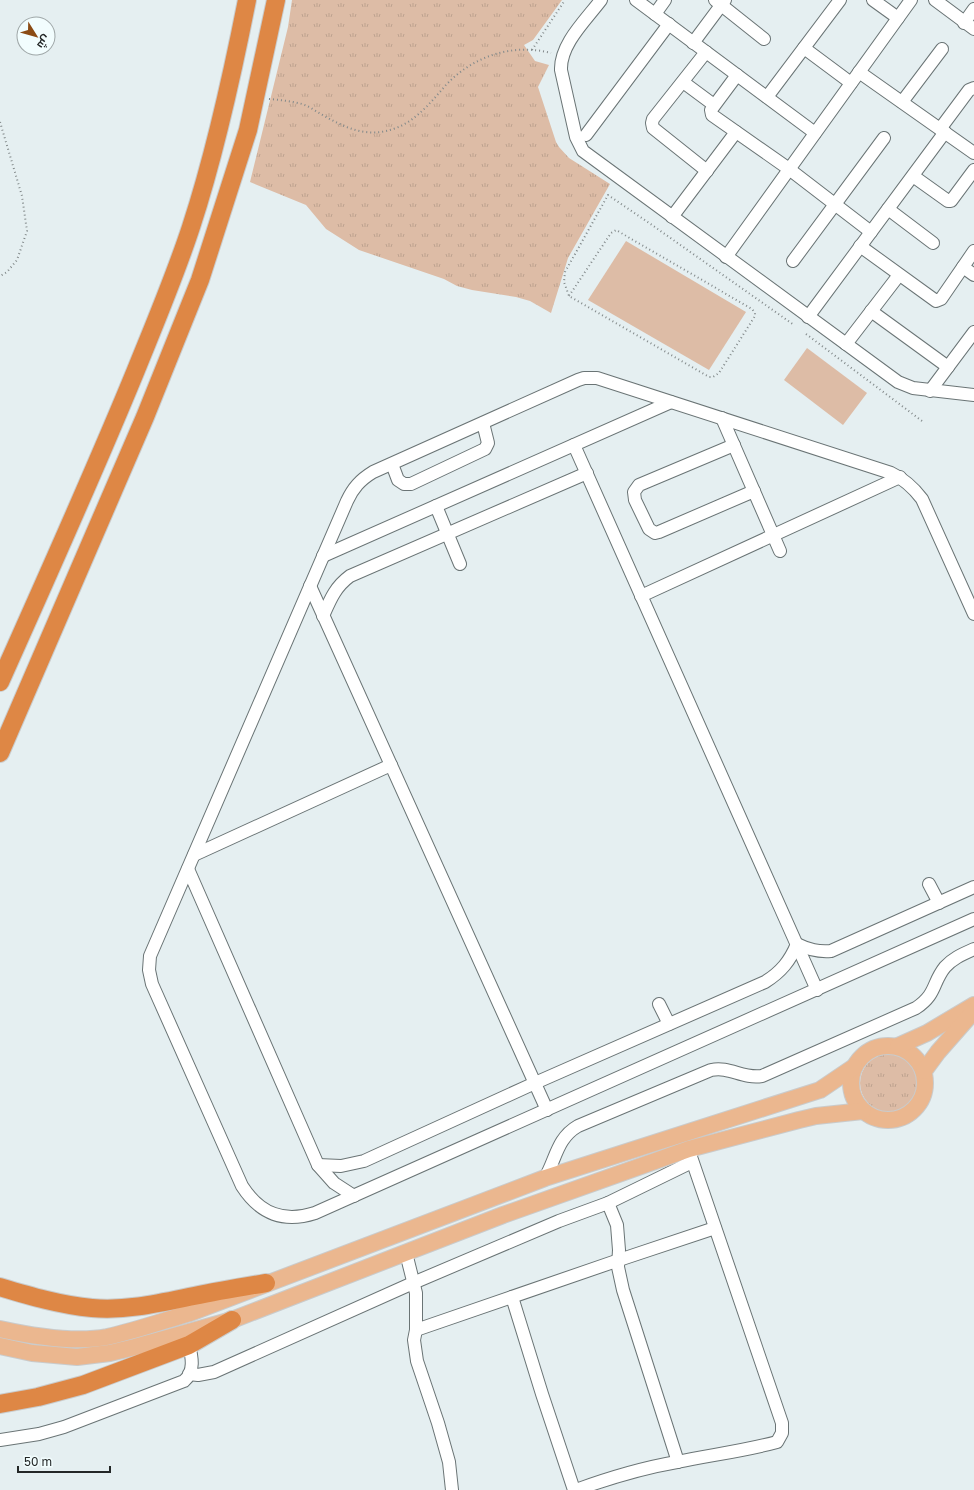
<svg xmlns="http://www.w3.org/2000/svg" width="974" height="1490" viewBox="0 0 974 1490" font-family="'Golos Text',Cairo,sans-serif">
<defs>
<pattern id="grass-tufts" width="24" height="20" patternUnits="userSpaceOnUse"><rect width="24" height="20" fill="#ddbca6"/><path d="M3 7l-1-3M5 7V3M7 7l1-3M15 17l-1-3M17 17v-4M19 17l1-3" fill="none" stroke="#bda28f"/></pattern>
</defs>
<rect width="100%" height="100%" fill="#e5eff1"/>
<g fill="url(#grass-tufts)">
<path d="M292 0H562L533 40 524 45 535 61 549 65 538 87 556 142 559 147 569 158 610 184 568 258 551 313 530 301 516 297 472 290 457 286 444 279 359 250 326 229 306 205 250 182 288 27Z"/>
<circle cx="889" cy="1083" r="29"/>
</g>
<g fill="#ddbca6">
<path d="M626 241 746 312 709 370 588 300Z"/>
<path d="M807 348 867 393 843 425 784 380Z"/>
</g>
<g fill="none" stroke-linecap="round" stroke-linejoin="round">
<g stroke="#6a7475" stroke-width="14">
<g id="minor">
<path d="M601 0C586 20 560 44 561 70L576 137 583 151 898 382 913 388 974 395"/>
<path d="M636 0 815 133"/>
<path d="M715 0 764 39"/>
<path d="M873 0 898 18"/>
<path d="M935 0 974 29"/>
<path d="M655 14 665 0"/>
<path d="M964 23 974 9"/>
<path d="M693 43 725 0"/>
<path d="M804 48 851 83"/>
<path d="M706 52 653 119 652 123 653 128 707 171"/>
<path d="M859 72 974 153"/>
<path d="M737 75 711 110 712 115 789 169 871 232"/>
<path d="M683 82 714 105"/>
<path d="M767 97 840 0"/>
<path d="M902 102 942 49"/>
<path d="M940 129 969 90 974 88"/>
<path d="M586 135 669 24"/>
<path d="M913 176 948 201H951L974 170"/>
<path d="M888 209 933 243"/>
<path d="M672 217 736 132"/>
<path d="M860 246 936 301 941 299 974 251"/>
<path d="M726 257 911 0"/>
<path d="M793 261 884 138"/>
<path d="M963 267 974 275"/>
<path d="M871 311 948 367"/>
<path d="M808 317 945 132"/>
<path d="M846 344 899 275"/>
<path d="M930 391 974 332"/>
<path d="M722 418 780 551"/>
<path d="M574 445 817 990"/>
<path d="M734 445 639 485 634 492 635 500 649 529 655 533 659 532 754 491"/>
<path d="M392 464 398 480 404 484H411L485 449 488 443 483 423"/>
<path d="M436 506 460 564"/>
<path d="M323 556 671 402"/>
<path d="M310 586 547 1110"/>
<path d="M641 596 900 477"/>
<path d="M974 614 922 499C913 487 904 479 891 473L597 378H584L578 380 373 472C360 480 353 488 347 501L150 956 149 970 152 984 242 1186C260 1214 284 1223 315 1213L974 919"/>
<path d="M323 616C330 600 335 587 350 576L587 473"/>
<path d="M194 855 391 765"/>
<path d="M188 869 318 1165 334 1183 354 1196"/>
<path d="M929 884 939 903"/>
<path d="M659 1004 669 1024"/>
<path d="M318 1165 341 1166 364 1161 535 1083 765 982C781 972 790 961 797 944 809 950 818 952 831 951L974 887"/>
<path d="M545 1178C556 1159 557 1138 578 1126L711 1070C730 1066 742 1079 762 1076L916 1008C937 994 932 983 945 967 953 958 963 954 974 949"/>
<path d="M608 1203 617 1225 619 1250 618 1267 623 1290 678 1462"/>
<path d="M406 1253 416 1293V1330L414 1340 417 1361 438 1423 449 1462 452 1490"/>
<path d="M512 1297 542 1394 574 1490"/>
<path d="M416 1330 619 1260 715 1228"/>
<path d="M189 1374 198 1375 214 1372 413 1283 559 1221 608 1203 692 1162"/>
<path d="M0 1440 39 1434 64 1427 184 1381C195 1372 192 1357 189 1345"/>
<path d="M576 1490C609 1478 642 1468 677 1462 710 1455 744 1451 777 1442L782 1433V1423L690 1154"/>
</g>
</g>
<g stroke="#cacbcb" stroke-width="18">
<g id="major">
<circle cx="888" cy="1083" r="37"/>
<path d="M898 1046 927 1033 974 1005"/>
<path d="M924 1071 938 1052 974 1011"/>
<path d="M0 1329C32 1336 75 1343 107 1337 135 1331 163 1321 190 1313L545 1178 820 1090 854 1067"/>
<path d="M0 1346 32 1353 77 1357 110 1353 135 1347 232 1320 503 1215 689 1149 799 1120 816 1116 863 1111"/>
</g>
</g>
<g stroke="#cacbcb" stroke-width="20">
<g id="highway">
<path d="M0 682C46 579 93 475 136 370 155 323 175 276 191 227 215 154 232 76 247 0"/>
<path d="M0 753 145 417 200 280 248 130 276 0"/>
<path d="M0 1287C30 1296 60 1305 92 1308 127 1311 160 1303 194 1296 218 1291 242 1287 266 1283"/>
<path d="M0 1404 38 1397 83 1385 189 1345 232 1320"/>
</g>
</g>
<g stroke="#82898a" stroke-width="2" stroke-dasharray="1 3" stroke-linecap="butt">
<path d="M532 50 565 0"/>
<path d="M269 99C280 100 291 101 302 104 309 106 315 111 321 114 345 128 368 139 396 128 417 120 431 102 446 85 473 56 513 43 551 53"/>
<path d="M0 122 22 196 27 231 17 260 7 272 0 276"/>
<path d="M569 296 611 233 616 230 752 309 755 313V316L719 373 713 377H709L569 296 564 282 565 272 608 195 652 225 794 325"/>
<path d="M806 334 922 421"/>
</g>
<use href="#minor" stroke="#fff" stroke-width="12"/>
<use href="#major" stroke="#ebb78f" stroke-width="16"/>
<use href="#highway" stroke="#de8745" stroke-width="18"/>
</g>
<g transform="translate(36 36) rotate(127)"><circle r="19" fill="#f2fdfe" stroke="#9fa7a8"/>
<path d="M0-3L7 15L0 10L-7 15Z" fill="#8b4b14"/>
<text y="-6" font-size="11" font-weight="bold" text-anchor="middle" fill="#232727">ش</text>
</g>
<path d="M18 1466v6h92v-6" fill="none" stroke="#232727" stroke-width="2"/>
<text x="24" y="1466" font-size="12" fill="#232727" stroke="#f2fdfe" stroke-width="3" paint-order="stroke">50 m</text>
</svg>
